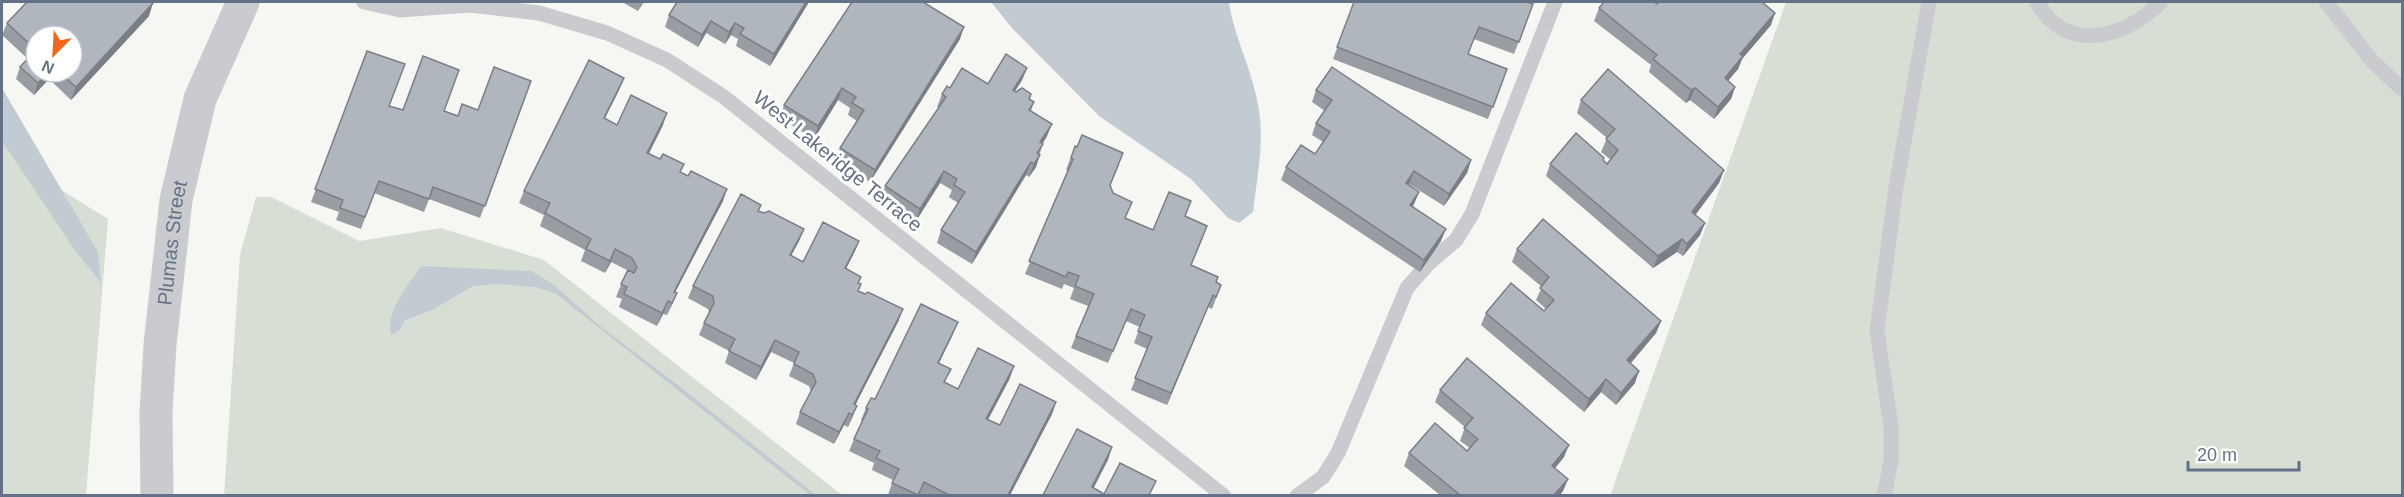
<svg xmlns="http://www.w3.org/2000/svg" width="2404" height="497" viewBox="0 0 2404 497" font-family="Helvetica,sans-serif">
<rect width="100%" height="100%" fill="#f6f7f3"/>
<g fill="#d7dfd4">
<path d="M1786 2H2402V495L1610 496Z"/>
<path d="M2 123 34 173 108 219 86 495H2Z"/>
<path d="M256 197H271L359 241 441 228 544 260 842 495 224 496 240 255Z"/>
</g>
<g fill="#c2cbd2">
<path d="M991 2H1229C1234 37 1252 69 1258 105 1265 139 1257 178 1253 212L1239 223 1228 218 1191 179 1099 116 1012 28Z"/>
<path d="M2 88 98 252 101 283 74 249 2 141Z"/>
<path d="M421 266 532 271 554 285 600 326 678 385 816 495H810L555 293 535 287 496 284 473 286 434 309 404 321 400 330 391 335C385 311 409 285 421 266Z"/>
</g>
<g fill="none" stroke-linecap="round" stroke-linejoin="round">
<g stroke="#c9cbcf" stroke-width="15">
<path d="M364 2 400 10 470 5 539 13 607 33 667 60 724 97 1224 496"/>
<path d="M2037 2C2066 55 2125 38 2161 2"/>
<path d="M2326 2 2372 61 2402 89"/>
<path d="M1297 496 1323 477 1338 453 1407 288 1428 264 1456 240 1472 214 1555 2"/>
<path d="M1884 496 1891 461V427L1877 331 1896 187 1929 2"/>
</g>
<path stroke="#c9cbcf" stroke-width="33" id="s1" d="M157 496 156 412 160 345 176 200 200 99 243 2"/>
</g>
<g fill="#979da3" fill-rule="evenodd">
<path d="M622 2H644L638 11Z"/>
<path d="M677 2H809L770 66 736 46 738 39 731 35 725 44 706 33 698 47 665 27 669 15Z"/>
<path d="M1354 2 1533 4 1514 54 1474 39 1468 54 1507 69 1488 119 1333 59Z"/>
<path d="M1657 2H1762L1771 25 1742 59 1738 69 1728 81 1735 87 1731 99 1714 119 1690 100 1686 103 1649 72 1651 65 1594 21 1599 8 1657 4Z"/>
<path d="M149 16 71 100 49 79 34 95 16 79 20 67 28 59 2 35 7 23ZM72 36V72H36Z"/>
<path d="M960 39 870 182 836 161 840 148 857 121 848 115 850 108 838 100 814 139 780 118 784 105Z"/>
<path d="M367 51 390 106 403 110 444 111 458 116 478 110 531 81 480 218 429 199 424 212 374 193 361 229 336 220 339 212 311 202Z"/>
<path d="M1027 68 1022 80 1015 91 1034 102 1031 111 1047 136 1043 143 1036 167 1029 177 1026 175 972 264 937 243 941 230 958 203 949 197 952 190 940 183 916 221 881 199 885 186 939 108 937 107 942 94 988 84Z"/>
<path d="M619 90 605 118 617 125H663L649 153 681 172 723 201 675 292 677 293 667 315 663 314 657 326 619 307 622 299 616 297 627 270 611 262 605 273 581 261 585 250 540 226 544 215 519 203 524 191Z"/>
<path d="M1316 90 1471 160 1467 173 1444 206 1409 184V185L1419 192 1413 206 1441 241 1420 272 1281 180 1286 167 1315 154 1323 142 1312 135 1316 123 1325 111 1312 102Z"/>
<path d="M1581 100 1724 170 1719 183 1695 215 1705 223 1700 235 1683 256 1677 252 1653 268 1546 176 1550 164H1607L1611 160 1601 152 1607 138 1577 113Z"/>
<path d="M1075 146 1119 165 1110 186 1126 219 1153 230 1185 216 1203 238 1191 265 1216 282 1221 285 1212 309 1208 307 1167 405 1131 390 1147 349 1134 343 1140 327 1126 321 1108 363 1071 348 1088 306 1070 299 1074 288 1064 284 1062 289 1025 274 1068 171 1066 170Z"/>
<path d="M761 205 759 211 804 229 799 241 791 256 803 262 859 241 854 253 846 269 858 283 859 291 903 309 898 322 855 405 857 406 848 427 844 425 834 444 796 424 800 412 811 392 809 386 789 376 794 363 771 352 756 380 725 363 729 351 699 335 704 323 709 312 708 309 688 298 693 286Z"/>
<path d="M1517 249 1661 321 1656 333 1631 363 1635 383 1616 405 1601 392 1584 412 1481 325 1486 313 1544 311 1546 309 1536 300 1542 287 1512 262Z"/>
<path d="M953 334 939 363 946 383 958 389 1010 378 988 419 1000 425 1056 402 1052 414 1010 495H888L893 480 872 470 874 463 849 451 854 439 862 421 861 420 866 408 875 399Z"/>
<path d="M1440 390 1564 457 1555 468 1568 479 1563 491 1560 495H1440L1404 466 1409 453 1467 451 1470 448 1460 441 1465 427 1435 402Z"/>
</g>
<g fill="#7b7f85">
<path d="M806 2H809L770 66 774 54Z"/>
<path d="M153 3 149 16 71 100 76 87Z"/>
<path d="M1775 13 1771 25 1742 59 1738 69 1720 90 1725 78 1740 54Z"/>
<path d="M711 21 706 33 698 47 702 35Z"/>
<path d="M735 23 731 35 725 44 729 32Z"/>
<path d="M964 27 960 39 870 182 875 170Z"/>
<path d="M1027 68 1022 80 1008 102 1013 90Z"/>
<path d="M49 72H51L49 79 34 95 38 83Z"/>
<path d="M624 78 619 90 599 130 604 118Z"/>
<path d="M1735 87 1731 99 1714 119 1718 107Z"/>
<path d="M842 88 838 100 814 139 818 126Z"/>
<path d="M1695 88 1690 100 1686 103 1691 90Z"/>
<path d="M667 113 663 125 643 165 647 153Z"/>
<path d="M1052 124 1047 136 1036 154 1040 142Z"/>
<path d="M1040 155 1036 167 1029 177 1034 164Z"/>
<path d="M1471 160 1467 173 1444 206 1449 194Z"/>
<path d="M1031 162 1026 175 972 264 976 252Z"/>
<path d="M1724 170 1719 183 1688 225 1692 212Z"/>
<path d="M944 171 940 183 916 221 920 209Z"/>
<path d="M1414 171 1409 184 1401 195 1406 183Z"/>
<path d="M727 189 723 201 669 304 674 292Z"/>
<path d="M1419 192 1414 204 1406 217 1410 205Z"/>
<path d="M1705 223 1700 235 1683 256 1687 244Z"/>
<path d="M804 229 799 241 785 267 790 255Z"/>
<path d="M1446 229 1441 241 1420 272 1424 260Z"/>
<path d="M1682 239 1677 252 1653 268 1658 256Z"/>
<path d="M859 241 854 253 840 280 845 268Z"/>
<path d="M615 249 611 262 605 273Z"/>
<path d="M677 293 672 305 667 315 672 303Z"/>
<path d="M1213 295 1208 307 1167 405 1171 393Z"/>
<path d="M668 301 663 314 657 326 662 313Z"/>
<path d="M903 309 898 322 849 417 854 404Z"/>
<path d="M1661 321 1656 333 1623 372 1627 360Z"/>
<path d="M958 322 953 334 933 375 938 363Z"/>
<path d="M775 340 771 352 756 380 761 367Z"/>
<path d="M1014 366 1010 378 982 431 986 419Z"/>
<path d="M1639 371 1635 383 1616 405 1621 393Z"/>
<path d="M1606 379 1601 392 1584 412 1589 399Z"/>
<path d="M1056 402 1052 414 1010 495H1008Z"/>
<path d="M857 406 852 418 848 427 852 415Z"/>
<path d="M849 413 844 425 834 444 839 432Z"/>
<path d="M1569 445 1564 457 1547 478 1552 466Z"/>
<path d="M1112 447 1108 460 1090 495 1092 487Z"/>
<path d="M1568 479 1563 491 1560 495H1554Z"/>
</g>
<g fill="#b0b6be" stroke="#7b7f85" stroke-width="1.5">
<path d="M27 2H151L153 3 76 87 59 72H72V36H36V72H49L38 83 20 67 36 50 7 23Z"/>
<path d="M677 2H806L774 54 740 34 744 28 735 23 729 32 711 21 702 35 669 15Z"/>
<path d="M852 2H923L964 27 875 170 840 148 864 110 852 103 856 97 842 88 818 126 784 105Z"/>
<path d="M1354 2H1527L1533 4 1519 42 1479 27 1473 41 1468 54 1507 69 1493 107 1337 47Z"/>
<path d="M1604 2H1654L1657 4 1658 2H1762L1775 13 1740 54 1743 56 1725 78 1735 87 1718 107 1695 88 1691 90 1653 59 1657 55 1599 8Z"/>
<path d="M367 51 405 64 389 106 403 110 423 56 459 70 444 111 458 116 462 104 478 110 494 67 531 81 485 206 433 187 429 199 379 181 365 217 340 208 343 200 315 189Z"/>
<path d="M1006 54 1027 68 1013 90 1016 92 1022 88 1031 94 1029 99 1034 102 1029 110 1052 124 1040 142 1043 144 1037 153 1040 155 1034 164 1031 162 976 252 941 230 965 192 954 185 957 179 944 171 920 209 885 186 946 97 942 94 947 86 950 88 962 68 988 84Z"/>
<path d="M589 60 624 78 604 118 617 125 631 95 667 113 647 153 660 159 663 154 684 164 680 172 688 176 691 171 727 189 674 292 677 293 672 303 668 301 662 313 624 294 627 287 621 284 628 270 634 273 637 267 632 258 615 249 610 261 586 249 591 239 545 213 550 203 524 191Z"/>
<path d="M1332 67 1471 160 1449 194 1414 171 1406 183 1419 192 1410 205 1446 229 1424 260 1286 167 1301 145 1315 154 1330 132 1316 123 1332 100 1316 90Z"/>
<path d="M1608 69 1724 170 1692 212 1705 223 1687 244 1682 239 1658 256 1550 164 1576 133 1604 158 1603 160 1607 164 1618 150 1606 139 1615 129 1581 100Z"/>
<path d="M1082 135 1123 153 1110 185 1113 193 1132 202 1125 218 1153 230 1169 192 1191 201 1185 216 1207 226 1191 265 1218 277 1216 282 1221 285 1216 297 1213 295 1171 393 1135 378 1152 337 1138 331 1145 315 1131 309 1113 351 1076 336 1094 294 1075 286 1079 276 1068 272 1066 277 1029 261 1073 159 1071 158 1075 146 1077 147Z"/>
<path d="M741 194 761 205 758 211 764 213 769 211 804 229 790 255 803 262 823 222 859 241 845 268 861 277 858 283 861 284 858 291 865 294 868 292 903 309 854 404 857 406 852 415 849 413 839 432 800 412 816 382 813 374 794 364 799 352 775 340 761 367 729 351 735 339 704 323 714 303 713 296 693 286Z"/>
<path d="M1543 219 1661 321 1627 360 1639 371 1621 393 1606 379 1589 399 1486 313 1511 283 1544 311 1554 300 1540 288 1549 277 1517 249Z"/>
<path d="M921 304 958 322 938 363 951 369 944 382 958 389 978 348 1014 366 986 419 1000 425 1020 384 1056 402 1008 495H946L947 494 924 482 918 495 892 483 899 469 876 458 880 451 854 439 868 409 866 408 871 398 875 399Z"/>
<path d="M1467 358 1569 445 1552 466 1568 479 1554 495H1460L1409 453 1435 423 1467 451 1478 439 1464 428 1473 418 1440 390Z"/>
<path d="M1077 429 1112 447 1092 487 1104 494 1120 463 1156 481 1149 495H1043Z"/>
</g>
<g text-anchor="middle" stroke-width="6" stroke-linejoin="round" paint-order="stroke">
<g font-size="20" fill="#637287" stroke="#fff">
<text transform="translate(838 161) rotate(39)" y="7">West Lakeridge Terrace</text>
<text dy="7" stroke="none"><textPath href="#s1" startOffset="254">Plumas Street</textPath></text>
</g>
</g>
<rect width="2404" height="497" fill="none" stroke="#637287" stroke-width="6"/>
<g transform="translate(54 54) rotate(204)"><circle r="28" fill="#ffffff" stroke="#c1c7cf" stroke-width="1.5"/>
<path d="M0-4.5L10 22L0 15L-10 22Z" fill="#f26618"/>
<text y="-9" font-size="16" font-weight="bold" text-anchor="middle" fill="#637287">N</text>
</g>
<path d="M2188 461v9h111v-9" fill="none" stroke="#637287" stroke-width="3"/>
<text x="2197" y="461" font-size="18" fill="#637287" stroke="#ffffff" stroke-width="4.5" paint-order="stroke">20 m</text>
</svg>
